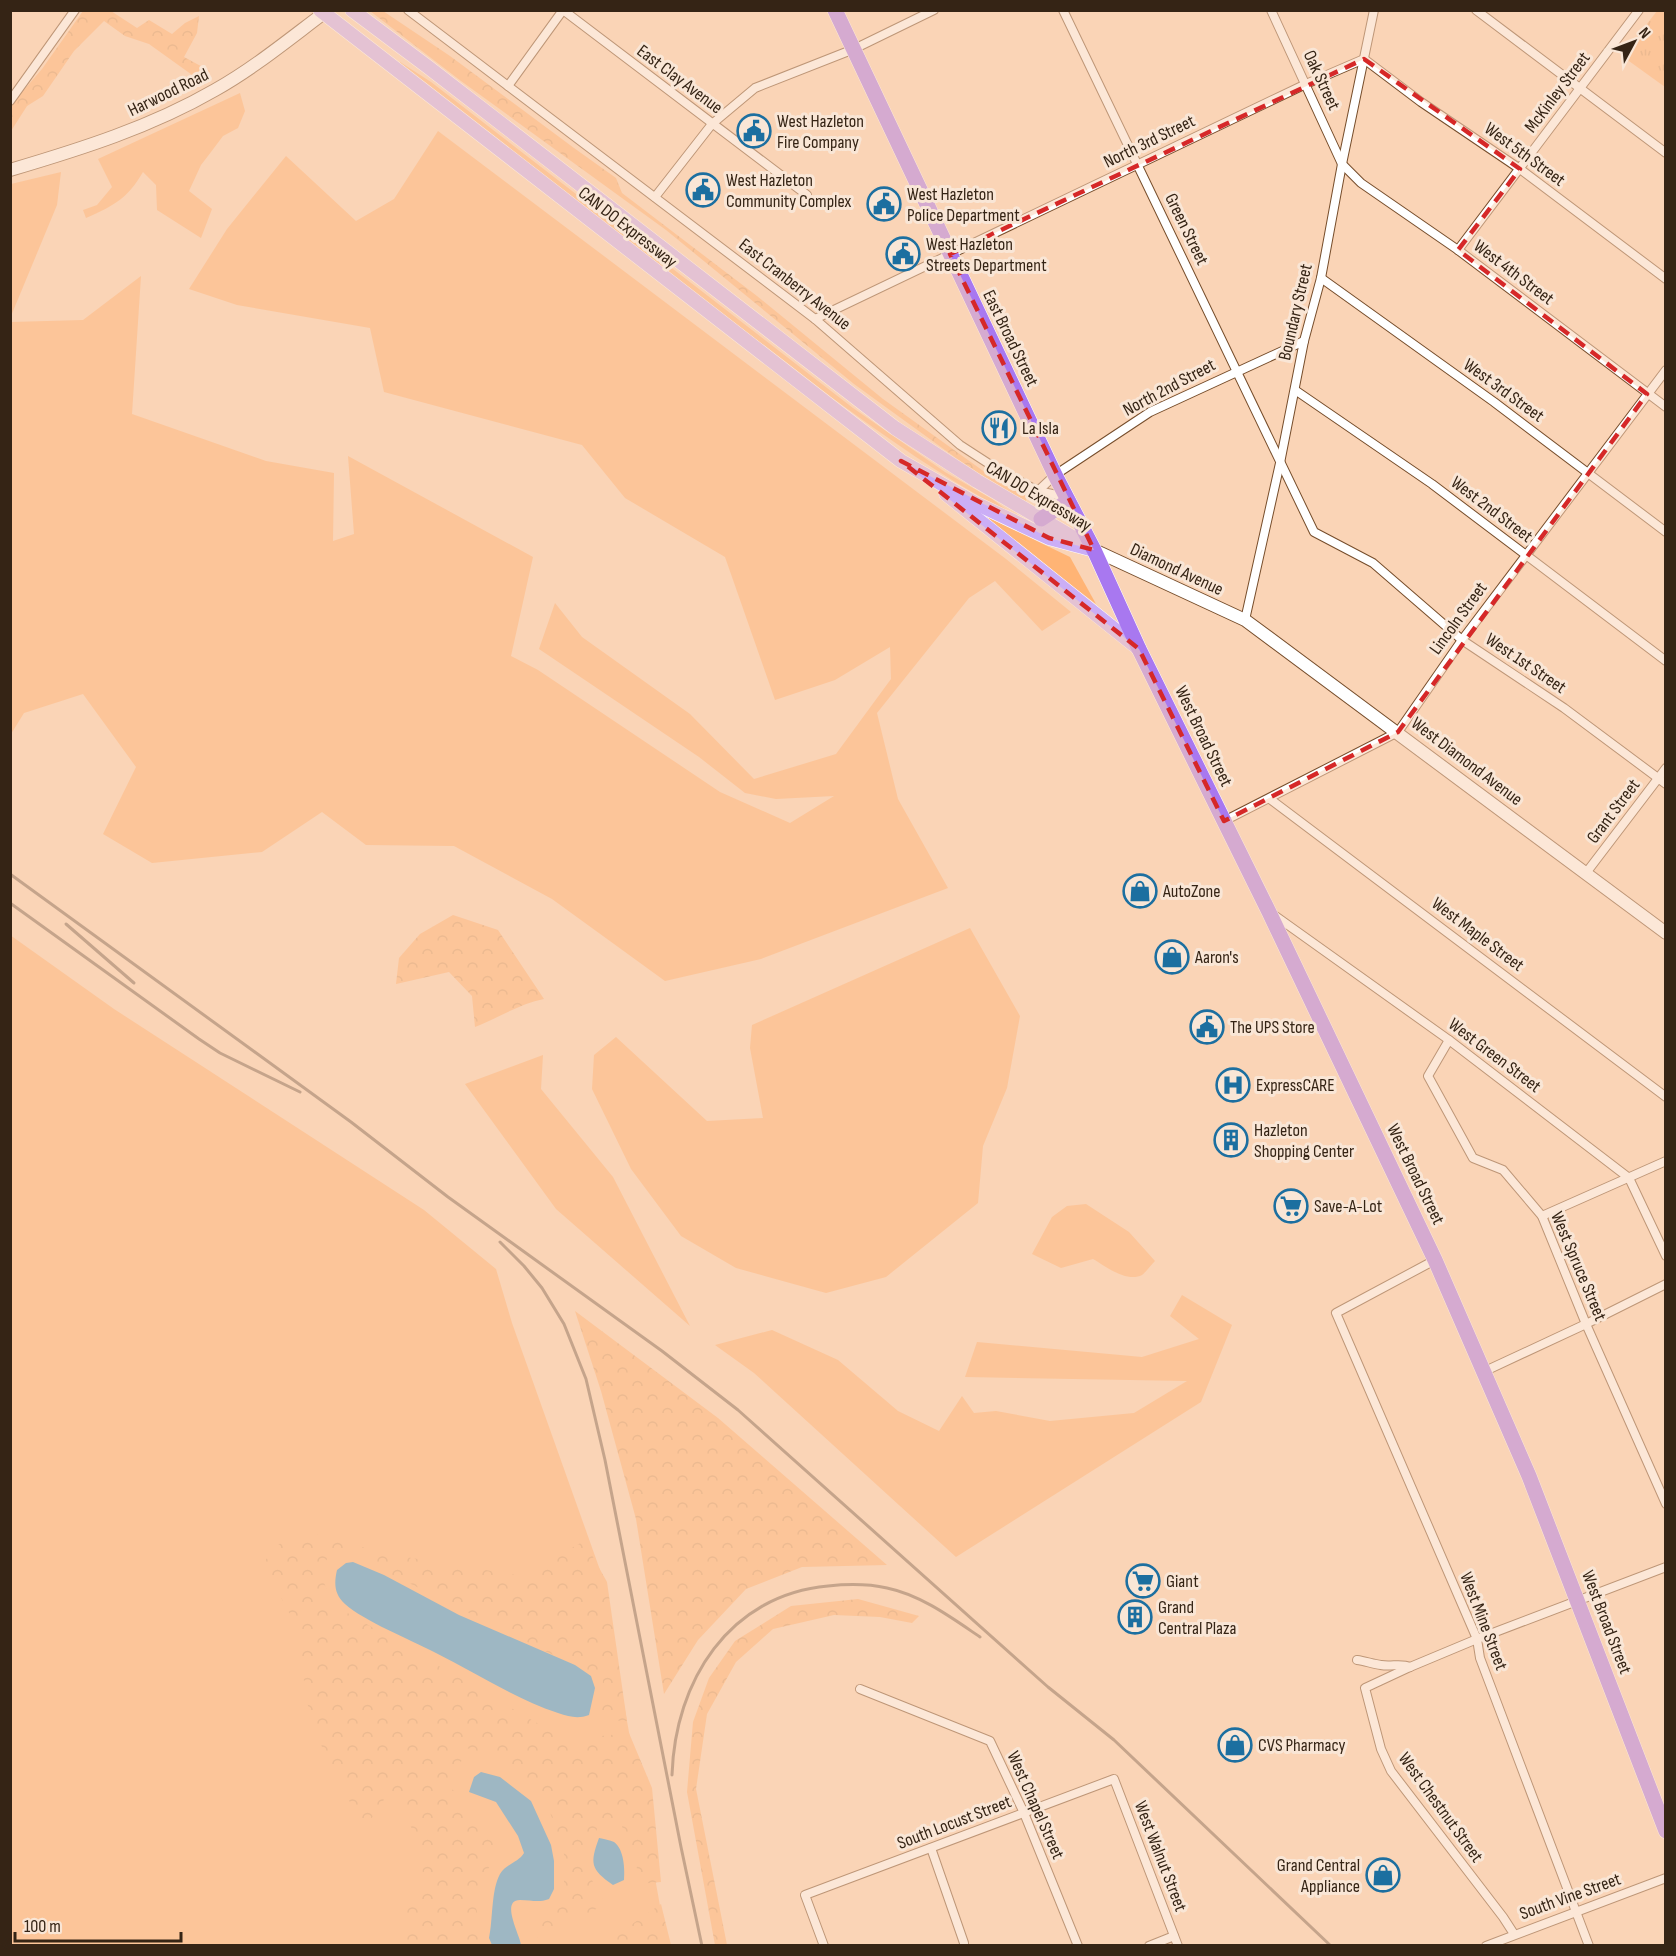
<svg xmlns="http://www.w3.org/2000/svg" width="1676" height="1956" viewBox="0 0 1676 1956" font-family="'Sofia Sans Condensed',sans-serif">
<defs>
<pattern id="forest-crowns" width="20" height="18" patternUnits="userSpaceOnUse" patternTransform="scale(1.5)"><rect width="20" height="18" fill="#ffb475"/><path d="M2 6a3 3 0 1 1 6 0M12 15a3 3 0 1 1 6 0" fill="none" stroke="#db9b64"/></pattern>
<pattern id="park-tufts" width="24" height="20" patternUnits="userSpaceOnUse" patternTransform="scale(1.5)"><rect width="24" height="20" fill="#ffb475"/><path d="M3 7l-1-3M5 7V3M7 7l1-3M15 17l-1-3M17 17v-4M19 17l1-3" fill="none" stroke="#db9b64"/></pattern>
</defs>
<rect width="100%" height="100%" fill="#fad4b6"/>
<g fill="#ffb475">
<path d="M400 62 431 82 853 408 945 472 992 499 1011 513C947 481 889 439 831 397L400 65Z"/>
<path d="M240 93 245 111 238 128 223 136 211 152 201 165 189 191 212 209 201 238 157 210 156 185 143 172C127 199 115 205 86 218L83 210 97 205 112 187 98 159Z"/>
<path d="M438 131 1006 559 1071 612 1042 631 995 581 969 598 877 713 898 799 948 888 761 959 665 981 552 899 454 846 366 845 322 812 262 852 152 863 103 834 136 767 83 694 24 713 11 734V322L83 320 141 276 132 414 266 461 334 473 333 541 354 534 348 456 533 557 511 656 538 670 720 792 790 823 834 796 776 799 745 793 699 757 539 649 555 603 582 637 690 714 754 779 836 754 891 679 890 647 835 680 775 700 725 557 625 498 582 445 384 392 370 328 237 305 189 289 227 229 286 156 356 221 394 199Z"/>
<path d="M61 172 57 205 11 316V184Z"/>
<path d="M989 518 1070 557 1096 604 988 522Z"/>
<path d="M970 928 1020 1016 1007 1088 983 1146 978 1203 886 1277 826 1293 736 1268 681 1236 631 1169 592 1089 594 1055 616 1037 707 1121 763 1118 750 1048 752 1025Z"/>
<path d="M10 935 114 1009 424 1210 496 1269 512 1323 600 1570 667 1945H11Z"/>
<path d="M543 1055 541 1089 613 1177 690 1326 556 1209 465 1084Z"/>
<path d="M1086 1204 1129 1232 1155 1261C1151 1265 1146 1272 1142 1275 1127 1283 1105 1266 1093 1259L1061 1268 1032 1254 1052 1217 1067 1206Z"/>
<path d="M1182 1295 1232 1325 1201 1402 956 1557 754 1373 715 1345 772 1330 838 1360 898 1411 939 1431 962 1396 974 1413 996 1411 1050 1421 1134 1413 1187 1381 965 1377 977 1342 1142 1357 1199 1339 1170 1316Z"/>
</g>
<g fill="url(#forest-crowns)">
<path d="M83 11H111L137 28 149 20 172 34 185 23 199 16 197 33 184 57 210 71 202 82 149 44 125 36 104 21 74 51 43 96 27 106 11 131 10 106 42 69Z"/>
<path d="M370 11H383L450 56 574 148 616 178 622 193 757 296 883 399 993 478 1027 496 1026 501 1001 488 956 458 854 384 666 230 461 81Z"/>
<path d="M453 915 498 930 544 999C519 1004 498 1018 475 1027L472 996 449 972 396 984 399 958 420 934Z"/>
<path d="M575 1311 718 1418 887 1565 802 1567 746 1589 698 1640 664 1694 636 1519 601 1391Z"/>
<path d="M311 1533 387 1554 522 1576 584 1541 607 1582 627 1721 601 1720 603 1680 337 1547 319 1569 332 1604 580 1748 601 1736 629 1733 652 1788 661 1882 638 1884 636 1857 619 1820 602 1821 580 1858 605 1904 539 1941 531 1919 564 1906V1854L545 1797 509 1766 467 1748 450 1787 478 1816 500 1850 473 1893 484 1945H406L405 1908 423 1879 421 1843 389 1792 364 1830 318 1739 306 1699 298 1630 263 1563 279 1544Z"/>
<path d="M858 1599 919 1616 912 1623 880 1617 834 1615 773 1629 736 1662 707 1714 696 1789 727 1945H715L687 1792 693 1722 709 1678 735 1641 791 1606Z"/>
<path d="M661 1904 671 1945H602Z"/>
</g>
<path fill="url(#park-tufts)" d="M1657 11H1665V87L1622 56Z"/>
<g fill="#3095d3">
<path d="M353 1562 384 1575 459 1615 575 1665 591 1676 595 1688 589 1715C578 1719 570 1717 558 1713 514 1698 476 1673 434 1652 409 1639 364 1621 345 1604 334 1594 334 1583 337 1570L346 1563Z"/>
<path d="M481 1772 500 1777 531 1801 551 1845 554 1861V1889L549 1899C538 1903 532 1900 520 1900 500 1900 520 1935 521 1945H492L489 1938C493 1921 491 1890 500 1874 506 1864 519 1862 524 1853L518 1836 496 1802 469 1792 474 1777Z"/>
<path d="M599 1838C604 1839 610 1840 614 1842 624 1849 625 1869 624 1880L613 1885C590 1869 590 1863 599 1838Z"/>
</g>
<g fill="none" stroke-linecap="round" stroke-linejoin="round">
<g stroke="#764d2b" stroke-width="10">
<g id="street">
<path d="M408 10 815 319 960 445 1000 471 1038 491 1066 497"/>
<path d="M563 10 807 195"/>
<path d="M1063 10 1314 532 1373 563 1462 640 1564 708 1666 784"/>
<path d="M1271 10 1342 164 1361 183 1458 250 1666 407"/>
<path d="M1476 10 1666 153"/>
<path d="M508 86 563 10"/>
<path d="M10 101 75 10"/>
<path d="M655 197 712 124 755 88 854 49 934 10"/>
<path d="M1458 250 1639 10"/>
<path d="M1321 278 1494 402 1666 532"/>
<path d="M815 319 1306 84 1364 59 1421 102 1520 169 1666 279"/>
<path d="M1295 390 1432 484 1666 661"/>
<path d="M1038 491 1055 475 1150 412 1304 341"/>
<path d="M1245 620 1280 463 1304 341 1321 278 1342 164 1374 10"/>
<path d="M1270 799 1666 1097"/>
<path d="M1224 821 1398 732 1462 640 1666 370"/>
<path d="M1586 873 1666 768"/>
<path d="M1274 915 1449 1040 1629 1178 1666 1256"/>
<path d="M1449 1040 1428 1076 1473 1158 1503 1170 1542 1216 1586 1324 1666 1504"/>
<path d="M1542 1216 1666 1161"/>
<path d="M1435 1260 1336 1313 1477 1639 1480 1658 1589 1946"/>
<path d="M1483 1372 1586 1324 1666 1284"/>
<path d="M1357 1660C1365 1661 1373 1664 1381 1665 1391 1667 1401 1663 1410 1667"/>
<path d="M860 1689 990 1741 1024 1813 1078 1946"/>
<path d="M931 1848 964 1943"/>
<path d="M1514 1934 1503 1917 1391 1771 1381 1749 1365 1688 1410 1667 1477 1639 1666 1567"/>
<path d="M824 1946 805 1895 1114 1779 1178 1946"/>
<path d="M1149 1946 1174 1936"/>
<path d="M1486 1946 1666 1878"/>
</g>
</g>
<g stroke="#764d2b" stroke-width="14">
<g id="secondary">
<path d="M10 170C81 149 151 127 215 90 254 68 288 40 324 13"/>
<path d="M1094 550 1245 620 1666 933"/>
</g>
</g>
<g stroke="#fff" stroke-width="15">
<g id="primary">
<path d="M320 10 901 461 975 503 1049 538 1094 550"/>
<path d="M352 10 428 67 895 428 977 481 1079 541"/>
<path d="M946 494 1139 649"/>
</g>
</g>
<g stroke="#fff" stroke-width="16">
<g id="highway">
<path d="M835 10 1055 475 1094 550 1139 649 1269 912 1435 1260 1529 1476 1666 1831"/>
<path d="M1041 519 1068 501"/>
</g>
</g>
<use href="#street" stroke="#fff" stroke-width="8"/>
<use href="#secondary" stroke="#fff" stroke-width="12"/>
<use href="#primary" stroke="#cbaef6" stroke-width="14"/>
<use href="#highway" stroke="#a878f0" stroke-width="15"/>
<g stroke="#866c57" stroke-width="3">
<path d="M10 874 351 1122 448 1197 662 1351 738 1410 1048 1687 1114 1740 1331 1946"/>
<path d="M10 903 199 1039 220 1053 300 1092"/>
<path d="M66 924 134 983"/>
<path d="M500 1242 524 1266 542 1288 564 1324 586 1379 605 1460 681 1847 702 1946"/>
<path d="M672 1775C675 1681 729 1595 828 1586 847 1584 869 1584 887 1588 921 1595 952 1618 980 1637"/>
</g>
</g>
<path d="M0 0H1676V1956H0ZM1364 59 1520 169 1458 250 1647 394 1398 732 1224 821 1139 649 901 461 1049 538 1094 550 950 254Z" fill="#fad4b6" fill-opacity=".55" fill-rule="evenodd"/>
<path fill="none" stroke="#d62828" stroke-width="4.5" stroke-dasharray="12 8" stroke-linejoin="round" d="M1364 59 1520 169 1458 250 1647 394 1398 732 1224 821 1139 649 901 461 1049 538 1094 550 950 254Z"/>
<defs>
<g id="civic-ring" transform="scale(1.725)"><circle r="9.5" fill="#f9e6d6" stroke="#1c6fa0" stroke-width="1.5"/><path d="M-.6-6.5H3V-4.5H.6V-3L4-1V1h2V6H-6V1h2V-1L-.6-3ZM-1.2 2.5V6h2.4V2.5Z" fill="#1c6fa0"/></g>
<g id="restaurant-ring" transform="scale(1.725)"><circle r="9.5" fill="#f9e6d6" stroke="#1c6fa0" stroke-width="1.5"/><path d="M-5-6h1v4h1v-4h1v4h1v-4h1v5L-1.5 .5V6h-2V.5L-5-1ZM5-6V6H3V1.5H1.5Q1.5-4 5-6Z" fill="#1c6fa0"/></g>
<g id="shop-ring" transform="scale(1.725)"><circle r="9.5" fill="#f9e6d6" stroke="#1c6fa0" stroke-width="1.5"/><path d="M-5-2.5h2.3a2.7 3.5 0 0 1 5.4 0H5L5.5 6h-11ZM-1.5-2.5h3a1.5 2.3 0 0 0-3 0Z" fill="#1c6fa0"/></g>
<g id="hospital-ring" transform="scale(1.725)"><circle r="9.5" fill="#f9e6d6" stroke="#1c6fa0" stroke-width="1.5"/><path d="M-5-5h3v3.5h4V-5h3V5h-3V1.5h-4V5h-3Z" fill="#1c6fa0"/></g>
<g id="building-ring" transform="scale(1.725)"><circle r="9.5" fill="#f9e6d6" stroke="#1c6fa0" stroke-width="1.5"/><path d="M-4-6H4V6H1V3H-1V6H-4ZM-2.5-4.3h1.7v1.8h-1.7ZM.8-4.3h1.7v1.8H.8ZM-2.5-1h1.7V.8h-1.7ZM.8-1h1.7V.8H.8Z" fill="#1c6fa0"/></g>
<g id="supermarket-ring" transform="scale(1.725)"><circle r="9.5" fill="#f9e6d6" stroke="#1c6fa0" stroke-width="1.5"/><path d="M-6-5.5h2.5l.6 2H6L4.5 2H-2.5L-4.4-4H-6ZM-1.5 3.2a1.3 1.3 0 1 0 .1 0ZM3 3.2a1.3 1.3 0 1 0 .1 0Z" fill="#1c6fa0"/></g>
</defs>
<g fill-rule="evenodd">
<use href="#civic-ring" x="754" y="131"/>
<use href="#civic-ring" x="703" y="190"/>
<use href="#civic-ring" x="884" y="204"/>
<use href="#civic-ring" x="903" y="254"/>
<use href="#restaurant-ring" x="999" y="428"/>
<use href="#shop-ring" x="1140" y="891"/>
<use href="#shop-ring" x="1172" y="957"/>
<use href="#civic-ring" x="1207" y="1027"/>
<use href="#hospital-ring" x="1233" y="1085"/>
<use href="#building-ring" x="1231" y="1140"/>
<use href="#supermarket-ring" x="1291" y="1206"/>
<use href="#supermarket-ring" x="1143" y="1581"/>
<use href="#building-ring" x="1135" y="1617"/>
<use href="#shop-ring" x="1235" y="1745"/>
<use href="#shop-ring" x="1383" y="1875"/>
</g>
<g text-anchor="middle" stroke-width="6" stroke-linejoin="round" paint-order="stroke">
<g font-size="18" fill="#352415" stroke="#f9e6d6">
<text transform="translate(680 79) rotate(37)" y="6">East Clay Avenue</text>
<text transform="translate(1322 80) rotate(65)" y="6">Oak Street</text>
<text transform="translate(168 92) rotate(-26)" y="6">Harwood Road</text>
<text transform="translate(1557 92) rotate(-53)" y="6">McKinley Street</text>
<text transform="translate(1149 141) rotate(-26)" y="6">North 3rd Street</text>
<text transform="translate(1525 154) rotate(36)" y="6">West 5th Street</text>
<text transform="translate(628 227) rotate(38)" y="6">CAN DO Expressway</text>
<text transform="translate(1187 229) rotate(64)" y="6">Green Street</text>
<text transform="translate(1514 272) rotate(37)" y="6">West 4th Street</text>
<text transform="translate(795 284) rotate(38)" y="6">East Cranberry Avenue</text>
<text transform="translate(1295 312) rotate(-77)" y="6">Boundary Street</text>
<text transform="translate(1011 338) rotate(64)" y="6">East Broad Street</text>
<text transform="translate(1169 387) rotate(-28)" y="6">North 2nd Street</text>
<text transform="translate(1504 390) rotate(36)" y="6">West 3rd Street</text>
<text transform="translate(1039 496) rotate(31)" y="6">CAN DO Expressway</text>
<text transform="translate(1492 509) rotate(37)" y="6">West 2nd Street</text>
<text transform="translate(1177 569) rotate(25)" y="6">Diamond Avenue</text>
<text transform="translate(1458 618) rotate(-54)" y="6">Lincoln Street</text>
<text transform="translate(1526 663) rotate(34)" y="6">West 1st Street</text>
<text transform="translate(1204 736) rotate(64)" y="6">West Broad Street</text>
<text transform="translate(1467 761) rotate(37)" y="6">West Diamond Avenue</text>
<text transform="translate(1613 811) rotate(-53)" y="6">Grant Street</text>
<text transform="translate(1478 934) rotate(37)" y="6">West Maple Street</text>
<text transform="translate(1495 1055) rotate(37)" y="6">West Green Street</text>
<text transform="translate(1416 1174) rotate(64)" y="6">West Broad Street</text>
<text transform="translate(1579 1266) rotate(67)" y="6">West Spruce Street</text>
<text transform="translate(1484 1621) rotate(69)" y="6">West Mine Street</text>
<text transform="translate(1607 1622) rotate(69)" y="6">West Broad Street</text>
<text transform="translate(1036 1805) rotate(66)" y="6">West Chapel Street</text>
<text transform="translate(1441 1807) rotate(54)" y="6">West Chestnut Street</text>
<text transform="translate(954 1822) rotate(-21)" y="6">South Locust Street</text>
<text transform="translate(1161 1856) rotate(69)" y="6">West Walnut Street</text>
<text transform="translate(1570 1896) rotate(-20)" y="6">South Vine Street</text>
</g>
<g font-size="18" fill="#352415" stroke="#f9e6d6" text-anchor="start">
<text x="777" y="127">West Hazleton<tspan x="777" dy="21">Fire Company</tspan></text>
<text x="726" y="186">West Hazleton<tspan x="726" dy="21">Community Complex</tspan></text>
<text x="907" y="200">West Hazleton<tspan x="907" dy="21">Police Department</tspan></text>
<text x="926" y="250">West Hazleton<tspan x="926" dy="21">Streets Department</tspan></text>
<text x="1022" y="434">La Isla</text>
<text x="1163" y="897">AutoZone</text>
<text x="1195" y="963">Aaron's</text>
<text x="1230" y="1033">The UPS Store</text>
<text x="1256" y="1091">ExpressCARE</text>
<text x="1254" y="1136">Hazleton<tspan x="1254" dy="21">Shopping Center</tspan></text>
<text x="1314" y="1212">Save-A-Lot</text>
<text x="1166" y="1587">Giant</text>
<text x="1158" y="1613">Grand<tspan x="1158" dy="21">Central Plaza</tspan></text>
<text x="1258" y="1751">CVS Pharmacy</text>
<text x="1360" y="1871" text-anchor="end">Grand Central<tspan x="1360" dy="21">Appliance</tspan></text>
</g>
</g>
<rect width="1676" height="1956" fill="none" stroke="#352415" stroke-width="24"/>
<g transform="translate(1634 42) rotate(49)" stroke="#f9e6d6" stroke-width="4.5" paint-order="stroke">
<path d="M0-4.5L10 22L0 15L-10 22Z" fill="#352415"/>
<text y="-9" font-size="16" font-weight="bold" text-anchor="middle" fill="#352415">N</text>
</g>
<path d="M15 1932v9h166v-9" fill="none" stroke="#352415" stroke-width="3"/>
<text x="24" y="1932" font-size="18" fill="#352415" stroke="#f9e6d6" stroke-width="4.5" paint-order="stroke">100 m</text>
</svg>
